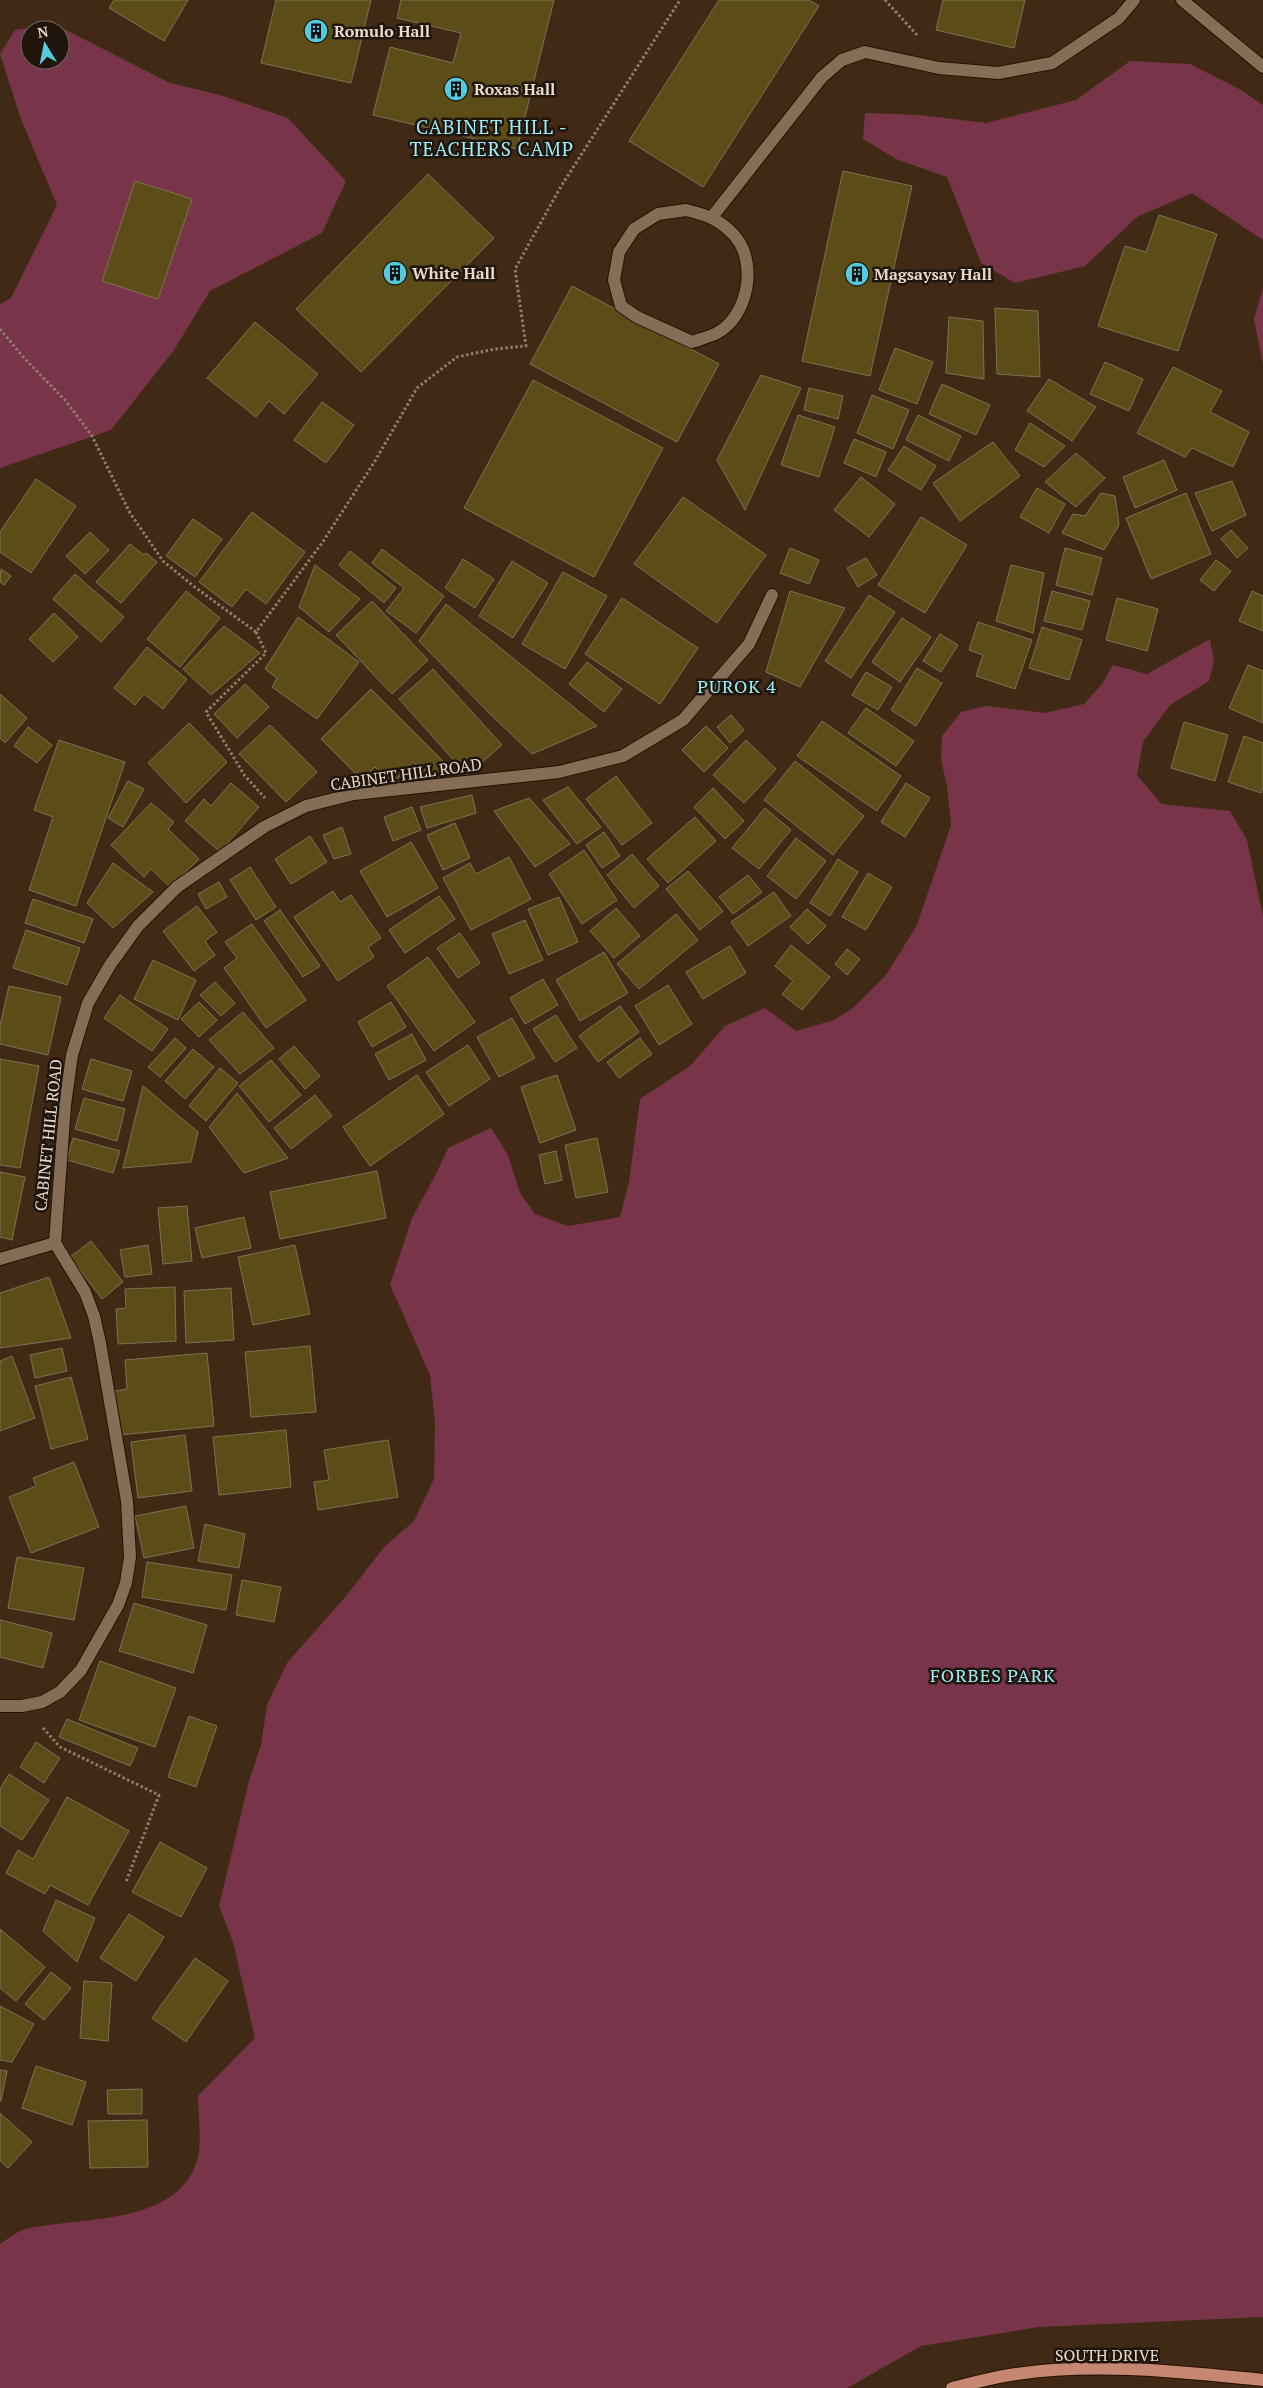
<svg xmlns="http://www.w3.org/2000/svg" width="1263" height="2388" viewBox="0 0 1263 2388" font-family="'PT Serif',serif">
<rect width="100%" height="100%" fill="#402a15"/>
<g fill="#783549" fill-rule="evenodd">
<path d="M54 24 170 83 220 95 288 118 346 181 322 233 210 291 174 350 111 430 0 468V304L11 298 57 205 21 119 0 54 15 30ZM30 30H60V60H30Z"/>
<path d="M1130 61 1190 64 1241 90 1263 105V240L1192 193 1137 217 1085 266 1015 283 981 263 947 177 896 159 863 139 865 113 919 115 986 123 1076 100Z"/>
<path d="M1263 288V364L1254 319Z"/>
<path d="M1210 639 1214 661 1209 681 1170 705 1143 742 1137 775 1161 804 1230 811 1247 840 1263 917V2317L1039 2327 921 2346 847 2388H0V2244C8 2239 17 2231 26 2229 81 2216 180 2227 198 2157 202 2140 198 2113 198 2096L255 2038 233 1942 219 1906 249 1781 261 1745 267 1705 287 1663 347 1595 384 1547 414 1521 434 1479 435 1423 430 1375 390 1285 412 1218 436 1174 448 1148 491 1128 508 1155 520 1193 535 1214 568 1226 620 1217 629 1182 640 1099 690 1066 725 1026 765 1008 796 1031 834 1020 853 1008 886 975 917 925 951 825 947 786 941 759 942 736 961 712 986 706 1045 713 1084 704 1102 684 1113 665 1147 674Z"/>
</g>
<g fill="#5c4c17" stroke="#7c7254">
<path d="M114 0H188L164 41 109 8Z"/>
<path d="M276 0H371L351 83 261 63Z"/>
<path d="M401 0H554L517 149 373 115 390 47 453 63 461 33 397 18Z"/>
<path d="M719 0H809L819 6 703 187 629 141Z"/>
<path d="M943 0H1025L1014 48 936 30Z"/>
<path d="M843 171 912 186 870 376 802 361Z"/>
<path d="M428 174 494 238 361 372 296 309Z"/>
<path d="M135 181 192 199 158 299 102 281Z"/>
<path d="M1159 215 1217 234 1178 351 1098 326 1125 246 1146 252Z"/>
<path d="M572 286 719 364 677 442 530 364Z"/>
<path d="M995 308 1038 311 1040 377 997 374Z"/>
<path d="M949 317 983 321 984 379 946 373Z"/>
<path d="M255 322 318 374 284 414 269 401 256 417 207 378Z"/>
<path d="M895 348 933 362 917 404 879 390Z"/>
<path d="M1105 362 1143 379 1129 411 1090 394Z"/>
<path d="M1173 367 1222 391 1210 412 1249 432 1233 467 1192 448 1185 457 1137 433Z"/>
<path d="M761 375 801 388 745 510 717 460Z"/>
<path d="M1049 379 1096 407 1072 441 1027 411Z"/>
<path d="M533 380 663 448 594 577 464 508Z"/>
<path d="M942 384 990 405 976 435 929 414Z"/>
<path d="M809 388 843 396 838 419 804 410Z"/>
<path d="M872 395 909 410 893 449 857 433Z"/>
<path d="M322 402 354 425 326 463 294 440Z"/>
<path d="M798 415 835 427 819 477 781 465Z"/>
<path d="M918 415 961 436 949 461 906 440Z"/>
<path d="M1030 423 1065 446 1044 467 1015 450Z"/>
<path d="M854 439 886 452 876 477 844 463Z"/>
<path d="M993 442 1020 476 960 521 933 483Z"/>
<path d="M904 446 936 466 921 490 888 470Z"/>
<path d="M1076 453 1105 478 1076 507 1045 482Z"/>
<path d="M1164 460 1177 490 1135 508 1123 477Z"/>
<path d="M861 477 895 504 869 537 834 510Z"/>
<path d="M36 479 76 506 31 573 0 552V532Z"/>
<path d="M1232 481 1246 515 1212 531 1195 493Z"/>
<path d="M1037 488 1065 504 1049 533 1020 517Z"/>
<path d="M1101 493 1115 496 1119 525 1104 550 1062 533 1073 514 1085 516Z"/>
<path d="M1186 493 1211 554 1151 579 1126 518Z"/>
<path d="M683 497 766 555 717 623 634 564Z"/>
<path d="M252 512 305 552 266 604 246 589 232 607 199 582Z"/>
<path d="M921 517 967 545 925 613 878 585Z"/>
<path d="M193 519 222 539 195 577 166 556Z"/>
<path d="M1231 530 1248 548 1237 558 1221 539Z"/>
<path d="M90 532 109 550 85 574 66 556Z"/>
<path d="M130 544 144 555 146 553 157 562 121 603 96 582Z"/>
<path d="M790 548 819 560 809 584 780 573Z"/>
<path d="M1065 548 1102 558 1092 595 1056 585Z"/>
<path d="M382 549 444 596 416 633 386 611 404 588 372 563Z"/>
<path d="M350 551 396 588 384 603 339 565Z"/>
<path d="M866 558 877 575 858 587 847 568Z"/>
<path d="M463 559 494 579 475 608 445 588Z"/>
<path d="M1216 560 1231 571 1214 591 1200 580Z"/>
<path d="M512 561 548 583 513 638 479 616Z"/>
<path d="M315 565 360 599 329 632 299 607Z"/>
<path d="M1011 565 1044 573 1033 633 996 621Z"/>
<path d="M1 569 11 576 4 585 0 582Z"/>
<path d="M563 572 607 596 565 669 522 644Z"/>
<path d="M75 574 124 617 101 642 53 599Z"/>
<path d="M186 591 220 618 180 667 147 639Z"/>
<path d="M790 591 845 608 800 687 766 672Z"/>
<path d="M1052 591 1090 601 1082 630 1044 621Z"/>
<path d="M1252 591 1263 596V631L1239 621Z"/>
<path d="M869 595 895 612 851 678 825 661Z"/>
<path d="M622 598 698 648 660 704 585 654Z"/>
<path d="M1117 598 1158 609 1147 651 1106 640Z"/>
<path d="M372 601 428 660 392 694 336 635Z"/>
<path d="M446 604 597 726 532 754 490 714 419 641Z"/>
<path d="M54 613 78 637 53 662 29 639Z"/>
<path d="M298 617 359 662 317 719 272 687 277 678 265 669Z"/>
<path d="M902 618 931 637 900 682 872 662Z"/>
<path d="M978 622 1032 640 1015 689 976 676 983 655 969 650Z"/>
<path d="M224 626 260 653 211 695 183 669Z"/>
<path d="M1042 627 1082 640 1069 680 1029 668Z"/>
<path d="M940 634 958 645 941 672 923 661Z"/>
<path d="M147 647 187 679 163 709 144 694 135 705 114 688Z"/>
<path d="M587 662 622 689 604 712 569 684Z"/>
<path d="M1248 665 1263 671V723L1229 708Z"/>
<path d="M917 668 942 683 916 726 891 710Z"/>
<path d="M433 669 502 745 467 775 399 699Z"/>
<path d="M866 672 892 687 878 710 852 695Z"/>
<path d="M245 684 269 707 237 738 214 714Z"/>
<path d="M371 689 449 767 434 782 413 762 393 783 375 767 362 780 321 739Z"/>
<path d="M0 694 27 718 5 743 0 738Z"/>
<path d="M866 708 914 741 896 766 848 733Z"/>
<path d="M731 715 744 730 730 743 717 727Z"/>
<path d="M822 721 901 776 877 811 797 756Z"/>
<path d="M1184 722 1228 735 1215 781 1171 768Z"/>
<path d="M189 723 227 762 186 803 148 763Z"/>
<path d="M270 725 317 772 286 802 239 754Z"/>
<path d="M706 726 728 748 704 772 682 750Z"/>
<path d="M28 727 52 745 37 763 14 746Z"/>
<path d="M1244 736 1263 743V787L1261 793 1228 782Z"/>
<path d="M59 740 125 762 76 906 29 890 53 817 34 810Z"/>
<path d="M746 740 776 769 744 803 713 775Z"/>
<path d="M795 761 864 816 833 855 764 800Z"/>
<path d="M616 776 652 823 622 845 586 799Z"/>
<path d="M128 781 144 789 123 827 108 818Z"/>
<path d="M231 783 259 807 220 852 185 821 204 799 211 806Z"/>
<path d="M906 783 930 798 905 837 881 822Z"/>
<path d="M568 787 601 827 577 844 543 800Z"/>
<path d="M713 788 744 821 725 839 694 807Z"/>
<path d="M472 795 476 813 427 828 420 807Z"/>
<path d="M529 798 570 844 535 867 494 811Z"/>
<path d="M151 803 174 822 168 829 199 859 170 887 151 869 144 877 111 845Z"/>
<path d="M412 807 421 830 393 841 384 817Z"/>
<path d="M765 808 791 830 759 869 732 848Z"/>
<path d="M695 817 716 841 668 883 647 859Z"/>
<path d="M455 823 470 858 443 870 427 835Z"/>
<path d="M342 827 351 854 334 859 323 835Z"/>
<path d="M604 832 620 856 602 868 586 845Z"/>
<path d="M310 836 327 862 291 884 275 859Z"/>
<path d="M796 838 826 861 796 899 767 876Z"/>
<path d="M411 842 438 888 387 917 360 871Z"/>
<path d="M584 850 617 900 582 924 549 874Z"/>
<path d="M632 854 659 886 634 908 607 875Z"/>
<path d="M509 857 531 899 471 930 443 878 470 863 476 874Z"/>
<path d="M838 859 858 872 830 916 810 903Z"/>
<path d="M113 863 153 892 113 928 87 903Z"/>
<path d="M250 867 276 907 256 920 230 880Z"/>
<path d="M688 871 723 911 700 930 666 889Z"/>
<path d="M868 873 892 887 866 930 842 917Z"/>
<path d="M748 875 762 892 733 914 719 897Z"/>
<path d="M219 882 227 897 206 909 198 894Z"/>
<path d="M333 891 340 902 351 895 381 938 368 947 374 957 338 981 294 917Z"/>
<path d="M774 892 791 916 748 946 731 922Z"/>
<path d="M439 896 455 919 405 953 389 930Z"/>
<path d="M559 897 578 942 548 955 528 909Z"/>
<path d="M33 899 93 919 84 943 25 923Z"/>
<path d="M197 906 217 932 205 941 215 955 194 971 163 931Z"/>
<path d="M616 908 640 936 614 958 590 931Z"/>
<path d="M807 909 826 926 808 944 790 927Z"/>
<path d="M280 910 320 966 303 977 264 921Z"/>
<path d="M676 914 698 940 639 989 617 964Z"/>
<path d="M525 920 543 960 509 974 492 934Z"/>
<path d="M252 924 306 1000 266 1028 224 968 237 958 225 942Z"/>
<path d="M26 930 80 948 67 985 13 968Z"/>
<path d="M460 933 480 963 458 978 437 948Z"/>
<path d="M791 945 830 977 802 1010 782 994 793 981 775 966Z"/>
<path d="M730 946 746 973 703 999 686 972Z"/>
<path d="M847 949 860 959 847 975 835 964Z"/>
<path d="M604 952 628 993 580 1021 556 980Z"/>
<path d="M428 957 475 1022 434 1051 387 986Z"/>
<path d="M153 960 196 980 178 1020 134 999Z"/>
<path d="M543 979 558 1005 525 1024 510 998Z"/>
<path d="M215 982 235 1003 221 1016 200 995Z"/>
<path d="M668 985 692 1024 659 1045 635 1006Z"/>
<path d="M9 986 61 997 48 1055 0 1044V1026Z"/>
<path d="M120 995 168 1029 152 1051 104 1018Z"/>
<path d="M199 1002 217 1020 199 1037 181 1019Z"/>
<path d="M391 1002 406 1027 372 1047 358 1022Z"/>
<path d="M620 1006 639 1032 598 1062 579 1036Z"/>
<path d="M243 1012 274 1048 240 1074 209 1040Z"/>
<path d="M556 1015 577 1048 555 1062 533 1029Z"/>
<path d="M512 1018 535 1058 499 1077 477 1037Z"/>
<path d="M412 1034 426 1060 389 1080 375 1054Z"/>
<path d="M175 1038 186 1048 160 1077 148 1067Z"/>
<path d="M640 1038 652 1054 619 1078 607 1062Z"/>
<path d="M468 1045 490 1079 449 1106 426 1072Z"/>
<path d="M294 1046 320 1076 305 1089 279 1059Z"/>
<path d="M193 1049 214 1067 185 1099 165 1081Z"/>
<path d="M0 1059 39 1066 20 1168 0 1165Z"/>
<path d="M91 1059 132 1071 123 1101 82 1089Z"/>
<path d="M271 1060 301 1095 269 1122 239 1086Z"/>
<path d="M220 1068 238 1083 206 1121 189 1106Z"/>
<path d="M417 1075 444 1114 370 1166 343 1127Z"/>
<path d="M557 1075 576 1130 540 1143 521 1087Z"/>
<path d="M143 1086 198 1132 191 1162 123 1168Z"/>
<path d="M237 1093 288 1158 244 1173 209 1127Z"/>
<path d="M315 1095 332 1116 291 1149 274 1128Z"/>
<path d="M84 1098 125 1109 117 1141 75 1129Z"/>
<path d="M73 1138 120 1151 113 1173 67 1160Z"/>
<path d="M597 1138 608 1192 576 1198 565 1145Z"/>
<path d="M556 1151 562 1180 545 1184 539 1155Z"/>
<path d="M377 1171 386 1218 280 1239 270 1192Z"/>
<path d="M0 1172 25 1177 12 1240 0 1237Z"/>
<path d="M187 1206 192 1261 163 1264 158 1208Z"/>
<path d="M244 1217 251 1248 202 1258 195 1228Z"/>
<path d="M91 1241 123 1282 102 1299 70 1257Z"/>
<path d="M148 1245 152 1274 125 1277 120 1250Z"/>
<path d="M295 1245 310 1314 253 1325 238 1257Z"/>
<path d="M49 1277 71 1338 0 1348V1293Z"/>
<path d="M175 1287 176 1341 118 1344 116 1309 126 1308 125 1289Z"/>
<path d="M231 1288 234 1340 186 1343 184 1291Z"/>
<path d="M310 1346 316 1412 251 1417 245 1352Z"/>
<path d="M62 1348 67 1371 35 1378 30 1355Z"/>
<path d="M207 1353 214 1426 119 1435 115 1391 127 1389 125 1360Z"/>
<path d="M12 1356 35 1418 0 1431V1361Z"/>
<path d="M71 1377 88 1439 51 1449 35 1386Z"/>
<path d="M286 1430 291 1487 219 1495 213 1437Z"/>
<path d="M185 1435 192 1491 138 1498 131 1442Z"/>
<path d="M388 1440 398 1497 318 1510 314 1482 329 1480 324 1450Z"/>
<path d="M74 1462 99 1527 31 1553 9 1497 36 1486 33 1478Z"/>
<path d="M186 1506 194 1548 144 1558 135 1516Z"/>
<path d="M205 1524 245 1534 239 1568 198 1561Z"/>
<path d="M17 1557 84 1568 74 1620 8 1608Z"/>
<path d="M147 1562 232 1575 226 1610 142 1597Z"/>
<path d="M242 1580 281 1587 274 1622 236 1615Z"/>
<path d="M134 1603 207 1625 193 1673 119 1651Z"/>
<path d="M0 1620 52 1633 43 1668 0 1657Z"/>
<path d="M100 1661 176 1688 155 1747 79 1720Z"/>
<path d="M189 1716 217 1726 196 1787 168 1777Z"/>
<path d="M67 1719 138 1748 130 1766 59 1737Z"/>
<path d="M36 1742 60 1758 44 1783 20 1767Z"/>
<path d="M9 1774 49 1800 22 1840 0 1826V1789Z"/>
<path d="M67 1797 129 1831 88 1905 50 1885 45 1894 6 1873 18 1850 33 1859Z"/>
<path d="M160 1842 207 1868 181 1917 132 1892Z"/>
<path d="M56 1900 95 1918 77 1962 43 1931Z"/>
<path d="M129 1914 164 1937 136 1981 100 1958Z"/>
<path d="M0 1929 45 1967 16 2001 0 1988Z"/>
<path d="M195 1958 228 1981 186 2042 152 2018Z"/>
<path d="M51 1972 71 1988 44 2020 25 2004Z"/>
<path d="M84 1981 112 1983 108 2041 80 2038Z"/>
<path d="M0 2006 34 2024 12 2062 0 2060Z"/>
<path d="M36 2066 86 2082 72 2125 22 2108Z"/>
<path d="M0 2070 7 2071 1 2101H0Z"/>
<path d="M142 2089V2114H108L107 2090Z"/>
<path d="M0 2113 32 2142 8 2168 0 2161Z"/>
<path d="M147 2120 148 2167 90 2168 88 2121Z"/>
</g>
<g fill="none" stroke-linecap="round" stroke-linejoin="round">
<g stroke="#261100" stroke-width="14">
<g id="minor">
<path d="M1182 0 1263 67"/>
<path d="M686 210C706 215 717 218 732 233 759 259 749 316 717 333 709 337 700 339 692 342L637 317 621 306 614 280 619 252 634 229 658 214Z"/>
<path d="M712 217 822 77 842 60 865 52 939 68 998 73 1052 63 1119 18 1134 0"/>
<path d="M0 1259 55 1243"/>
<path d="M0 1706H22L42 1702 60 1692 81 1670 118 1605 126 1583 130 1557 127 1501 100 1343 94 1316 85 1292 55 1243 65 1105 72 1055 88 1003 110 965 138 926 177 887 264 827 306 806 354 794 559 772 623 756 683 720 749 644 772 595"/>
</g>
</g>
<g stroke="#261100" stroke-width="14">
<path id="major" d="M952 2388C973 2383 994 2377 1016 2374 1098 2362 1181 2372 1263 2380"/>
</g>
<g stroke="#907d6d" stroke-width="3" stroke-dasharray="2.5 2.5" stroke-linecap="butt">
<path d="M885 0 918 36"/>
<path d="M0 329 25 359 66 401 92 436 130 513 163 561 196 588 256 632 322 543 375 461 417 388 457 357 495 349 526 346 515 269 560 188 680 0"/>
<path d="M256 632 266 653 206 712 245 776 265 798"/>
<path d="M43 1728 60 1747 159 1795 126 1882"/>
</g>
<use href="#minor" stroke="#866d57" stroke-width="12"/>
<use href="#major" stroke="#c58672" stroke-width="12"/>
</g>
<defs>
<g id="building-disc" transform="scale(1.25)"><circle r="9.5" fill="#54cadd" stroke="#1f150c"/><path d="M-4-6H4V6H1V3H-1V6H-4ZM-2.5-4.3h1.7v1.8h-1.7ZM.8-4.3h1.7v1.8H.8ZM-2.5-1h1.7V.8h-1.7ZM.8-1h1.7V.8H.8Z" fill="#111"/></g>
</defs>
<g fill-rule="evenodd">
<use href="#building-disc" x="316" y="31"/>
<use href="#building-disc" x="456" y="89"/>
<use href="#building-disc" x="395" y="273"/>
<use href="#building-disc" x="857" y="274"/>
</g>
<g text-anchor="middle" stroke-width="5" stroke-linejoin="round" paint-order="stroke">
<g font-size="16" font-weight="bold" fill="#eadbcf" stroke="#1f150c" text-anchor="start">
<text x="334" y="37">Romulo Hall</text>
<text x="474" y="95">Roxas Hall</text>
<text x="412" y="279">White Hall</text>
<text x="874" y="280">Magsaysay Hall</text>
</g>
<g font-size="16" fill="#eadbcf" stroke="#1f150c">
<text transform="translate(406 774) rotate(-8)" y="6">CABINET HILL ROAD</text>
<text transform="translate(48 1135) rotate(-84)" y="6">CABINET HILL ROAD</text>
<text x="1107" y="2361">SOUTH DRIVE</text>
</g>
<g font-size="18" letter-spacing="1" fill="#9dedfb" stroke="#1f150c">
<text x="737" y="693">PUROK 4</text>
<text x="993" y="1682">FORBES PARK</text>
</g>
<g font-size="19" letter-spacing="1" fill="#9dedfb" stroke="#1f150c">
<text x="492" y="134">CABINET HILL -<tspan x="492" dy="22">TEACHERS CAMP</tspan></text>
</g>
</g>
<g transform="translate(45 45) rotate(350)"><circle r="24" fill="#1f150c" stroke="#70645a"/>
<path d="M0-4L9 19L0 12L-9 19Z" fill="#54cadd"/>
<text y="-8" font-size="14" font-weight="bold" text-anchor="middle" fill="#eadbcf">N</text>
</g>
</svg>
